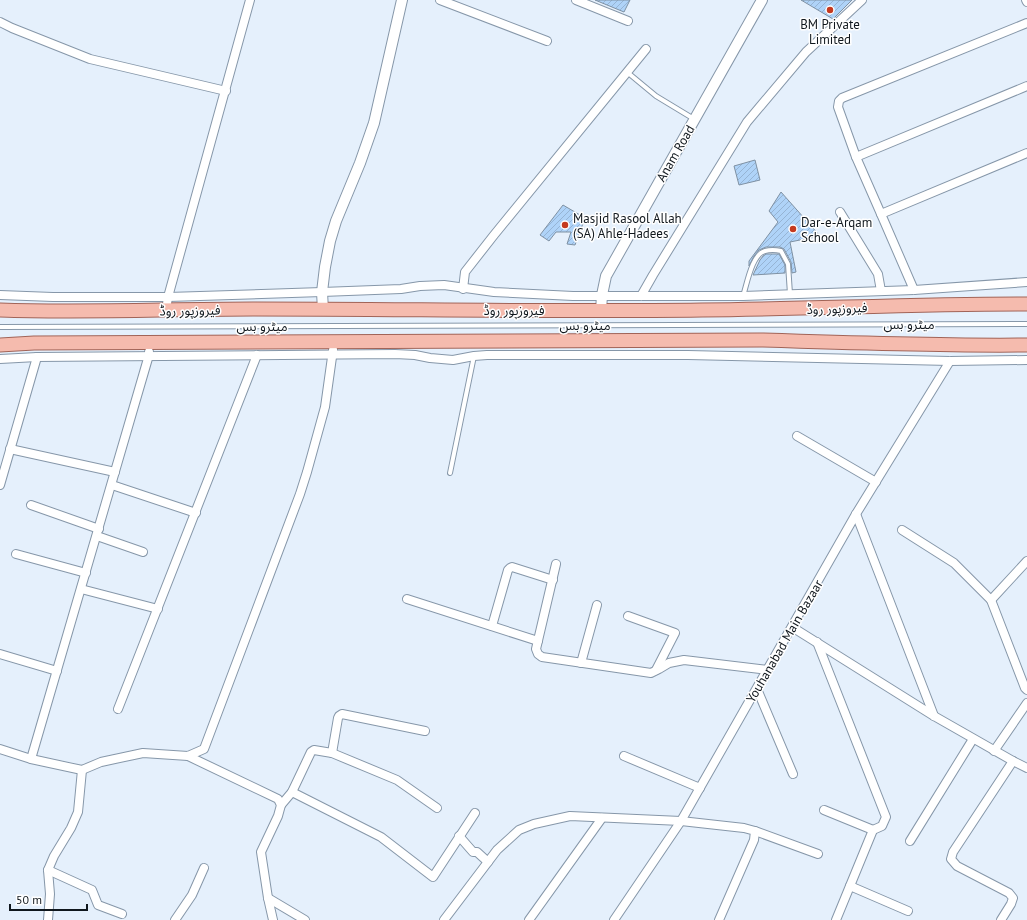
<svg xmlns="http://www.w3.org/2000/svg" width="1027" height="920" viewBox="0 0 1027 920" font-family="'PT Sans','Noto Sans Arabic',sans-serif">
<defs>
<pattern id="building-hatch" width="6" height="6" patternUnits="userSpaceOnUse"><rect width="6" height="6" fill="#afd3f8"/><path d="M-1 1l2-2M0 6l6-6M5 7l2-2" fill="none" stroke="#96b4d4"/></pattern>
</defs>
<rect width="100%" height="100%" fill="#e5f0fc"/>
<g fill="url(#building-hatch)" stroke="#7f91a3">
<path d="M595 0H630L624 12Z"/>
<path d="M801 0H852L833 19Z"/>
<path d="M755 160 760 180 739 185 734 166Z"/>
<path d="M781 192 820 236 790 242 796 272 792 273 791 262 784 249 780 247H766L759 250 754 256 749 266V261L778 222 769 211Z"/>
<path d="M563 205 585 218 575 245 567 244 571 232H556L549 241 540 235Z"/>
<path d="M766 254H779L785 265V273L753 275 760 260 763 256Z"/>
</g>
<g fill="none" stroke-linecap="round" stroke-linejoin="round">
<g stroke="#8697a9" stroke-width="6">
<g id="service">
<path d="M627 72 656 96 694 119"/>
<path d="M743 296C747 284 752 254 765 251 769 250 776 250 781 251L788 264 790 294"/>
<path d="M0 327 1027 324"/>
<path d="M450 473 474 356"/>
</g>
</g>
<g stroke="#8697a9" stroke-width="10">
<g id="minor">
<path d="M440 0 547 41"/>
<path d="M576 0 628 21"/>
<path d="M1026 0 1027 2"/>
<path d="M0 22 12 28 90 59 226 91"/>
<path d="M856 157 838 107 839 101 842 98 1027 23"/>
<path d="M840 212 878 274 881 291"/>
<path d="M881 214 856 157 1027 86"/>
<path d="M463 289 465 272 494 235 646 49"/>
<path d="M914 290 881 214 1027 153"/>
<path d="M0 295 53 297H168L322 292 401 289 420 286 444 285 494 292 573 296H743L914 290 1027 282"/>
<path d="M641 296 653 275 747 122 806 52 862 0"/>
<path d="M166 311 168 297 250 0"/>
<path d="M0 359 37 357 395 354 415 355 430 358 453 360 474 356 487 355H688L950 361 1027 360"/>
<path d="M797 436 876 482"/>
<path d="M10 449 115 472"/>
<path d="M0 485 37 357"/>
<path d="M112 485 196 513"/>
<path d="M31 505 99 529"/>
<path d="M856 514 934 716"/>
<path d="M902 530 954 563 991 600 1025 688 1027 690"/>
<path d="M97 536 143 552"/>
<path d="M16 554 86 573"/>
<path d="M556 564 536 649 538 654 542 657 651 673 659 669 669 663 684 660 768 670"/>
<path d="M81 589 158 609"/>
<path d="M407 599 538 641"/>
<path d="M991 600 1027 561"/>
<path d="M628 616 675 633 656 670"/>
<path d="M492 626 508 570 510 568 512 567 553 580"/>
<path d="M792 627 934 716 1013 761 1027 768"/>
<path d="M817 642 886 817 882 826 873 830 836 920"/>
<path d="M0 654 57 671"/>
<path d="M581 663 597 605"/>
<path d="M757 689 793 774"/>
<path d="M118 709 257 355"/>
<path d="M0 749 31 759 82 770 101 762 143 753 188 756 204 749 300 494 307 472 325 407 333 350"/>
<path d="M994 751 1027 703"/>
<path d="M332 753 338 718 339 716 342 714 425 731"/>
<path d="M188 756 278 799 281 805 278 816 261 852 268 898 273 920"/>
<path d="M624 756 700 788"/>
<path d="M31 759 149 355V352"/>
<path d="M292 792 381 837 433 877 475 813"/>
<path d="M281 805 292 792 311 752 314 750 332 753 397 780 437 808"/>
<path d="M824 810 873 830"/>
<path d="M755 831 818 854"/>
<path d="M459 836 473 852H477L488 862"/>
<path d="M910 841 973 739"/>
<path d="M48 870 92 890 98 905 122 914"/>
<path d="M850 886 908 911"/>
<path d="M268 898 305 920"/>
<path d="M48 920 50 894 48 870 54 856 71 828 78 812 82 770"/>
<path d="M175 920 192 895 204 868"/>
<path d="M444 920 497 850 519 830 534 824 570 816 681 821 744 828 755 831 754 840 719 920"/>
<path d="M529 920 602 818"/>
<path d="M614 920 681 821 856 514 950 361"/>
<path d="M1001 920 1011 904 1013 898 1009 893 957 866 951 859 953 852 1013 761"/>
</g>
</g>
<g stroke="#8697a9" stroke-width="12">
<g id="tertiary">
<path d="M323 310 322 292 325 267 330 241 336 221 360 163 374 123 402 0"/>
<path d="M601 311 602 295 606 276 762 0"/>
</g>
</g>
<g stroke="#a16458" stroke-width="15">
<g id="primary">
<path d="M0 310C84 313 169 309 253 309 403 309 552 312 702 310 810 309 919 304 1027 304"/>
<path d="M0 345 34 343 761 340C850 343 938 346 1027 345"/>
</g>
</g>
<use href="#service" stroke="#fff" stroke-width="4"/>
<use href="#minor" stroke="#fff" stroke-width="8"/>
<use href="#tertiary" stroke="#fff" stroke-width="10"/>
<use href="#primary" stroke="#f5bbae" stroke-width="13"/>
</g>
<g fill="#c53a1f" stroke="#fff" stroke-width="1.5">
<circle cx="830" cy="10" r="4"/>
<circle cx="565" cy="225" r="4"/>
<circle cx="793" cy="229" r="4"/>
</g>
<g text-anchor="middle" stroke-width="3" stroke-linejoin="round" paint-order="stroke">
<g font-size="13" fill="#10171d" stroke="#fff" text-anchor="start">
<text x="830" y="29" text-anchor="middle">BM Private<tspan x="830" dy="15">Limited</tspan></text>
<text x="573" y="223">Masjid Rasool Allah<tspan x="573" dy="15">(SA) Ahle-Hadees</tspan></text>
<text x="801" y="227">Dar-e-Arqam<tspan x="801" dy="15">School</tspan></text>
</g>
<g font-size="13" fill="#10171d" stroke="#fff">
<text transform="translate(675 153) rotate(-60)" y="5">Anam Road</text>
<text transform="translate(837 308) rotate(-2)" y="5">فیروزپور روڈ</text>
<text transform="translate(190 310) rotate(-1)" y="5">فیروزپور روڈ</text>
<text x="514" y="315">فیروزپور روڈ</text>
<text x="909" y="329">میٹرو بس</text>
<text x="585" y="330">میٹرو بس</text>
<text x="262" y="331">میٹرو بس</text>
<text transform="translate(784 641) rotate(-60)" y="5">Youhanabad Main Bazaar</text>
</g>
</g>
<path d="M10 904v6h77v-6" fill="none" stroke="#10171d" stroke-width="2"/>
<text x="16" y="904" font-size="12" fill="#10171d" stroke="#ffffff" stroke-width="3" paint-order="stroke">50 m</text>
</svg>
